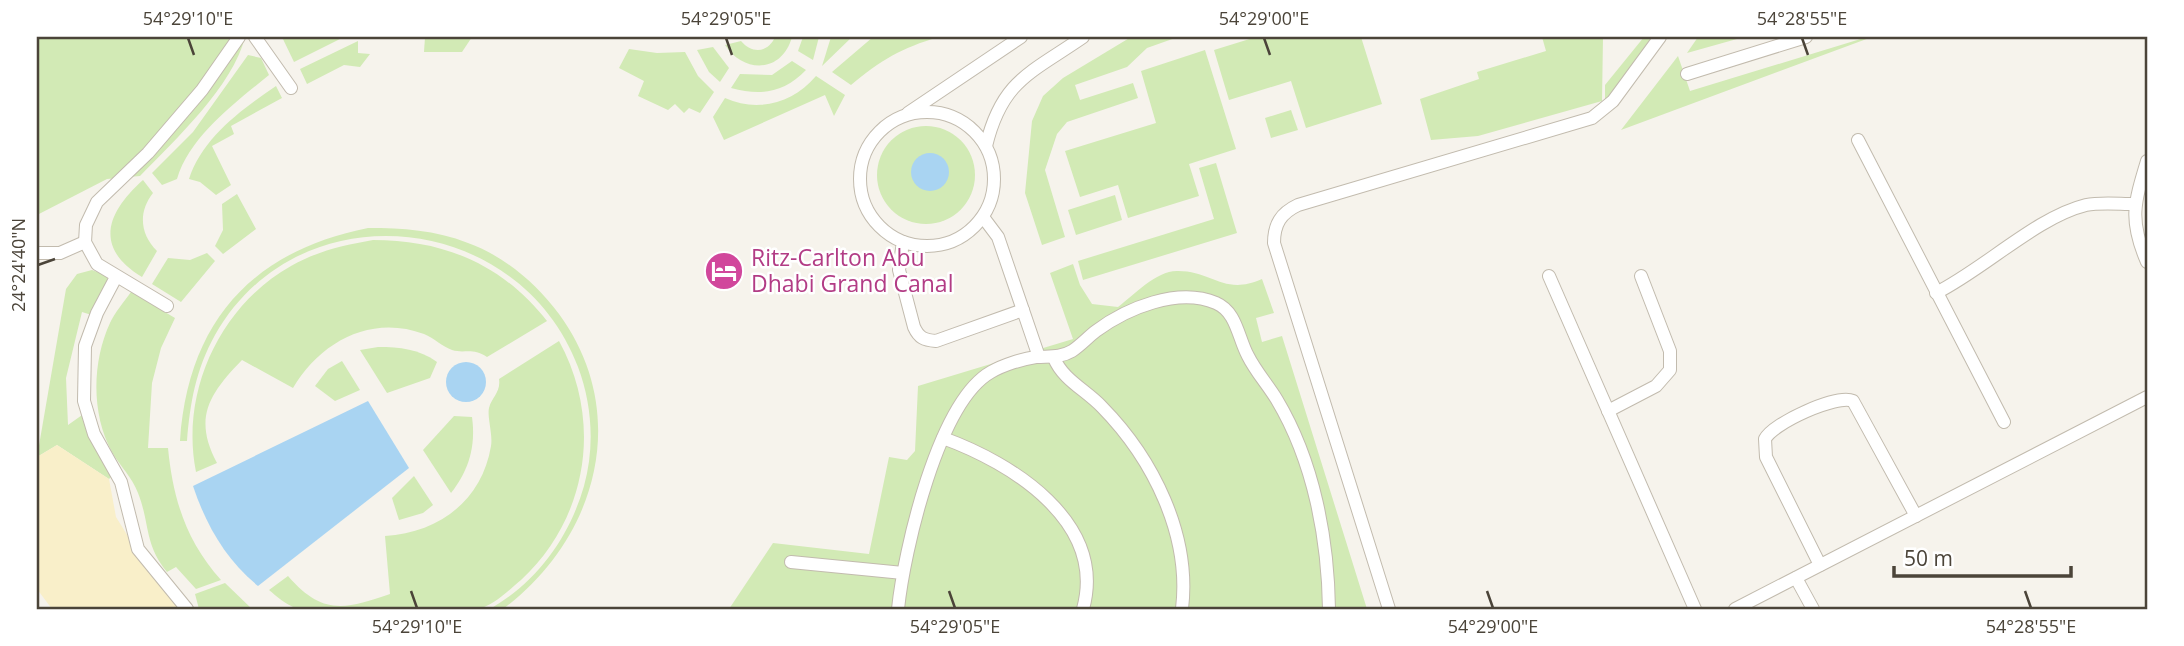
<svg xmlns="http://www.w3.org/2000/svg" width="2184" height="646" viewBox="0 0 2184 646" font-family="'Open Sans',sans-serif">
<rect width="100%" height="100%" fill="#f6f3ec"/>
<g fill="#d2eab5">
<path d="M37 37H245C233 86 175 140 140 176L107 179 37 215Z"/>
<path d="M282 37H344L294 62Z"/>
<path d="M425 37H472L462 52H424Z"/>
<path d="M775 37H792C782 73 744 74 725 45L741 41C752 54 768 53 775 37Z"/>
<path d="M803 37H819L813 60 798 51Z"/>
<path d="M831 37H852L822 66Z"/>
<path d="M873 37H939C901 48 881 60 851 85L832 72Z"/>
<path d="M1131 37H1178L1147 48 1127 67 1075 85 1080 100 1133 83 1138 98 1067 122 1057 134 1045 170 1065 237 1042 245 1025 193 1032 121 1043 96 1063 78Z"/>
<path d="M1256 37H1361L1382 104 1306 128 1291 81 1229 100 1214 50Z"/>
<path d="M1542 37H1603L1602 101 1478 136 1431 140 1420 99 1479 79 1477 72 1546 51Z"/>
<path d="M1644 37H1659L1605 103V85Z"/>
<path d="M1698 37H1744L1687 53Z"/>
<path d="M1867 37H1872L1621 130 1678 56 1690 91Z"/>
<path d="M358 41V53L370 54 360 67 344 65 307 84 300 69Z"/>
<path d="M713 47 729 68 720 82 709 72 697 50Z"/>
<path d="M629 49 657 53 685 52 698 76 714 92 700 113 689 108 684 113 675 104 668 110 638 96 644 81 619 68Z"/>
<path d="M1205 50 1236 149 1189 164 1199 196 1128 218 1118 185 1080 197 1065 151 1156 123 1141 71Z"/>
<path d="M248 55 261 58 269 75C235 103 190 136 177 179L162 185 152 173 193 132Z"/>
<path d="M792 61 806 70C784 93 761 96 731 88L740 74 772 75Z"/>
<path d="M816 76 845 95 834 116 825 95 724 140 713 117 725 98C758 113 793 103 816 76Z"/>
<path d="M276 86 282 98 231 126 234 134 212 146 231 185 216 195 200 182 189 179C202 138 242 109 276 86Z"/>
<path d="M1291 110 1298 130 1271 138 1265 118Z"/>
<circle cx="926" cy="175" r="49"/>
<path d="M1216 163 1237 233 1083 280 1078 261 1214 219 1199 168Z"/>
<path d="M143 180 153 193C138 212 140 234 157 251L142 277C94 248 106 213 143 180Z"/>
<path d="M237 194 256 229 223 254 215 246 223 230 222 204Z"/>
<path d="M1115 195 1122 220 1076 235 1068 210Z"/>
<path d="M368 228C403 228 435 230 468 243 504 256 536 283 559 314 632 414 597 539 503 609H490C537 582 569 538 584 486 595 447 592 404 578 367 519 211 299 187 215 335 196 369 190 403 187 441H180C188 322 252 251 368 228Z"/>
<path d="M373 240C444 240 502 264 547 321L487 357C472 347 465 354 452 350 443 347 434 338 424 334 371 314 320 342 293 388L242 360C209 394 193 418 217 463L196 472C180 392 220 306 291 266 317 251 345 245 373 240Z"/>
<path d="M207 253 215 261 181 302 152 284 168 258 190 260Z"/>
<path d="M1073 264 1080 285 1092 304 1118 307C1134 295 1157 270 1178 271 1213 271 1224 296 1262 279L1274 313 1256 318 1262 342 1282 336 1367 609H729L773 543 869 554 889 457 907 460 915 451 918 386 1073 339 1050 273Z"/>
<path d="M92 270 105 275 113 287 98 317 82 312 66 378 68 425 85 413 115 473 109 479 57 445 37 457 66 289 77 274Z"/>
<path d="M131 292 175 318 161 348 152 383 148 448H168C173 499 186 541 221 580L196 589 176 567 167 572C144 544 150 523 138 493 132 477 120 466 112 452 91 414 92 362 110 323 115 312 124 302 131 292Z"/>
<path d="M559 341C603 421 588 518 521 580 509 590 492 607 477 609 447 614 406 609 375 609 356 609 312 615 295 608 286 604 277 597 269 590L288 576C322 615 344 610 390 594L385 536C438 533 482 501 491 446 493 435 487 417 489 408 492 397 501 392 499 379Z"/>
<path d="M378 347C400 347 419 349 437 362L430 378 387 393 360 350Z"/>
<path d="M342 361 360 390 335 401 315 386 328 369Z"/>
<path d="M454 416 472 417C476 446 469 470 451 493L423 450Z"/>
<path d="M414 476 433 505 423 513 399 520 392 498Z"/>
<path d="M225 583 252 609H199L195 594Z"/>
</g>
<path fill="#f9efc9" d="M57 445 109 479 116 517 149 570 182 609H52L37 589V457Z"/>
<g fill="#a9d4f2">
<circle cx="930" cy="172" r="19"/>
<circle cx="466" cy="382" r="20"/>
<path d="M368 401 409 468 258 586C226 560 206 525 193 486Z"/>
</g>
<g fill="none" stroke-linecap="round" stroke-linejoin="round">
<g stroke="#c2bbae" stroke-width="14">
<g id="service">
<path d="M255 37 291 88"/>
<path d="M1687 74 1806 37"/>
<circle cx="927" cy="179" r="67"/>
<path d="M908 113 1021 37"/>
<path d="M1858 140 2004 422"/>
<path d="M986 146C1002 80 1031 73 1083 37"/>
<path d="M2147 161C2134 204 2129 220 2147 262"/>
<path d="M983 217 998 237 1039 357"/>
<path d="M903 242 899 270 914 327C919 338 924 340 936 341L1023 310"/>
<path d="M37 253H60L85 242"/>
<path d="M1549 276 1695 609"/>
<path d="M116 277 97 313 85 346 84 401 94 434 121 482 138 549 187 609"/>
<path d="M1936 293C1984 269 2037 217 2086 205 2100 202 2119 204 2134 204"/>
<path d="M167 306 97 264 85 242 86 225 97 202 148 153 202 90 239 37"/>
<path d="M1054 358C1063 380 1086 390 1102 407 1153 459 1191 535 1182 609"/>
<path d="M1608 411 1656 386 1670 370V351L1641 276"/>
<path d="M943 438C1012 463 1107 522 1083 609"/>
<path d="M791 562 903 573"/>
<path d="M1820 565 1766 457 1765 439C1773 423 1837 394 1853 401L1916 516"/>
<path d="M1796 578 1813 609"/>
<path d="M898 609C904 551 938 402 991 372 1003 365 1022 359 1036 357 1049 356 1060 358 1072 351 1081 345 1088 337 1096 331 1127 308 1178 287 1216 303 1237 312 1238 338 1248 356 1256 372 1268 385 1277 400 1314 462 1328 539 1329 609"/>
<path d="M1389 609 1274 243C1274 224 1281 213 1298 205L1592 118 1613 101 1660 37"/>
<path d="M1735 609 2147 397"/>
</g>
</g>
<use href="#service" stroke="#fff" stroke-width="12"/>
</g>
<path fill="none" stroke="#4b4439" stroke-width="2.5" d="M188 38 194 55M726 38 732 55M1264 38 1270 55M1802 38 1808 55M38 265 55 259M411 591 417 608M949 591 955 608M1487 591 1493 608M2025 591 2031 608"/>
<defs>
<g id="hotel-disc" transform="scale(2.0125)"><circle r="9.5" fill="#d1479c" stroke="#fff"/><path d="M-6-4.5h1.5V1H6V5H4.5V3h-9V5H-6ZM-4 0a1.8 1.8 0 1 1 3.6 0ZM.5 0V-2.5h3Q6-2.5 6 0Z" fill="#fff"/></g>
</defs>
<g fill-rule="evenodd">
<use href="#hotel-disc" x="724" y="271"/>
</g>
<g text-anchor="middle" stroke-width="5" stroke-linejoin="round" paint-order="stroke">
<g font-size="23" fill="#b23c85" stroke="#fff" text-anchor="start">
<text x="751" y="266">Ritz-Carlton Abu<tspan x="751" dy="26">Dhabi Grand Canal</tspan></text>
</g>
</g>
<rect width="2184" height="646" fill="none" stroke="#ffffff" stroke-width="77"/>
<path d="M1894 566v10h177v-10" fill="none" stroke="#4b4439" stroke-width="3.5"/>
<text x="1904" y="566" font-size="21" fill="#4b4439" stroke="#ffffff" stroke-width="5" paint-order="stroke">50 m</text>
<rect x="38" y="38" width="2108" height="570" fill="none" stroke="#4b4439" stroke-width="2.5"/>
<g font-size="18" text-anchor="middle" fill="#4b4439">
<text x="188" y="25">54°29'10"E</text>
<text x="726" y="25">54°29'05"E</text>
<text x="1264" y="25">54°29'00"E</text>
<text x="1802" y="25">54°28'55"E</text>
<text transform="translate(19 265) rotate(-90)" y="6">24°24'40"N</text>
<text x="417" y="633">54°29'10"E</text>
<text x="955" y="633">54°29'05"E</text>
<text x="1493" y="633">54°29'00"E</text>
<text x="2031" y="633">54°28'55"E</text>
</g>
</svg>
